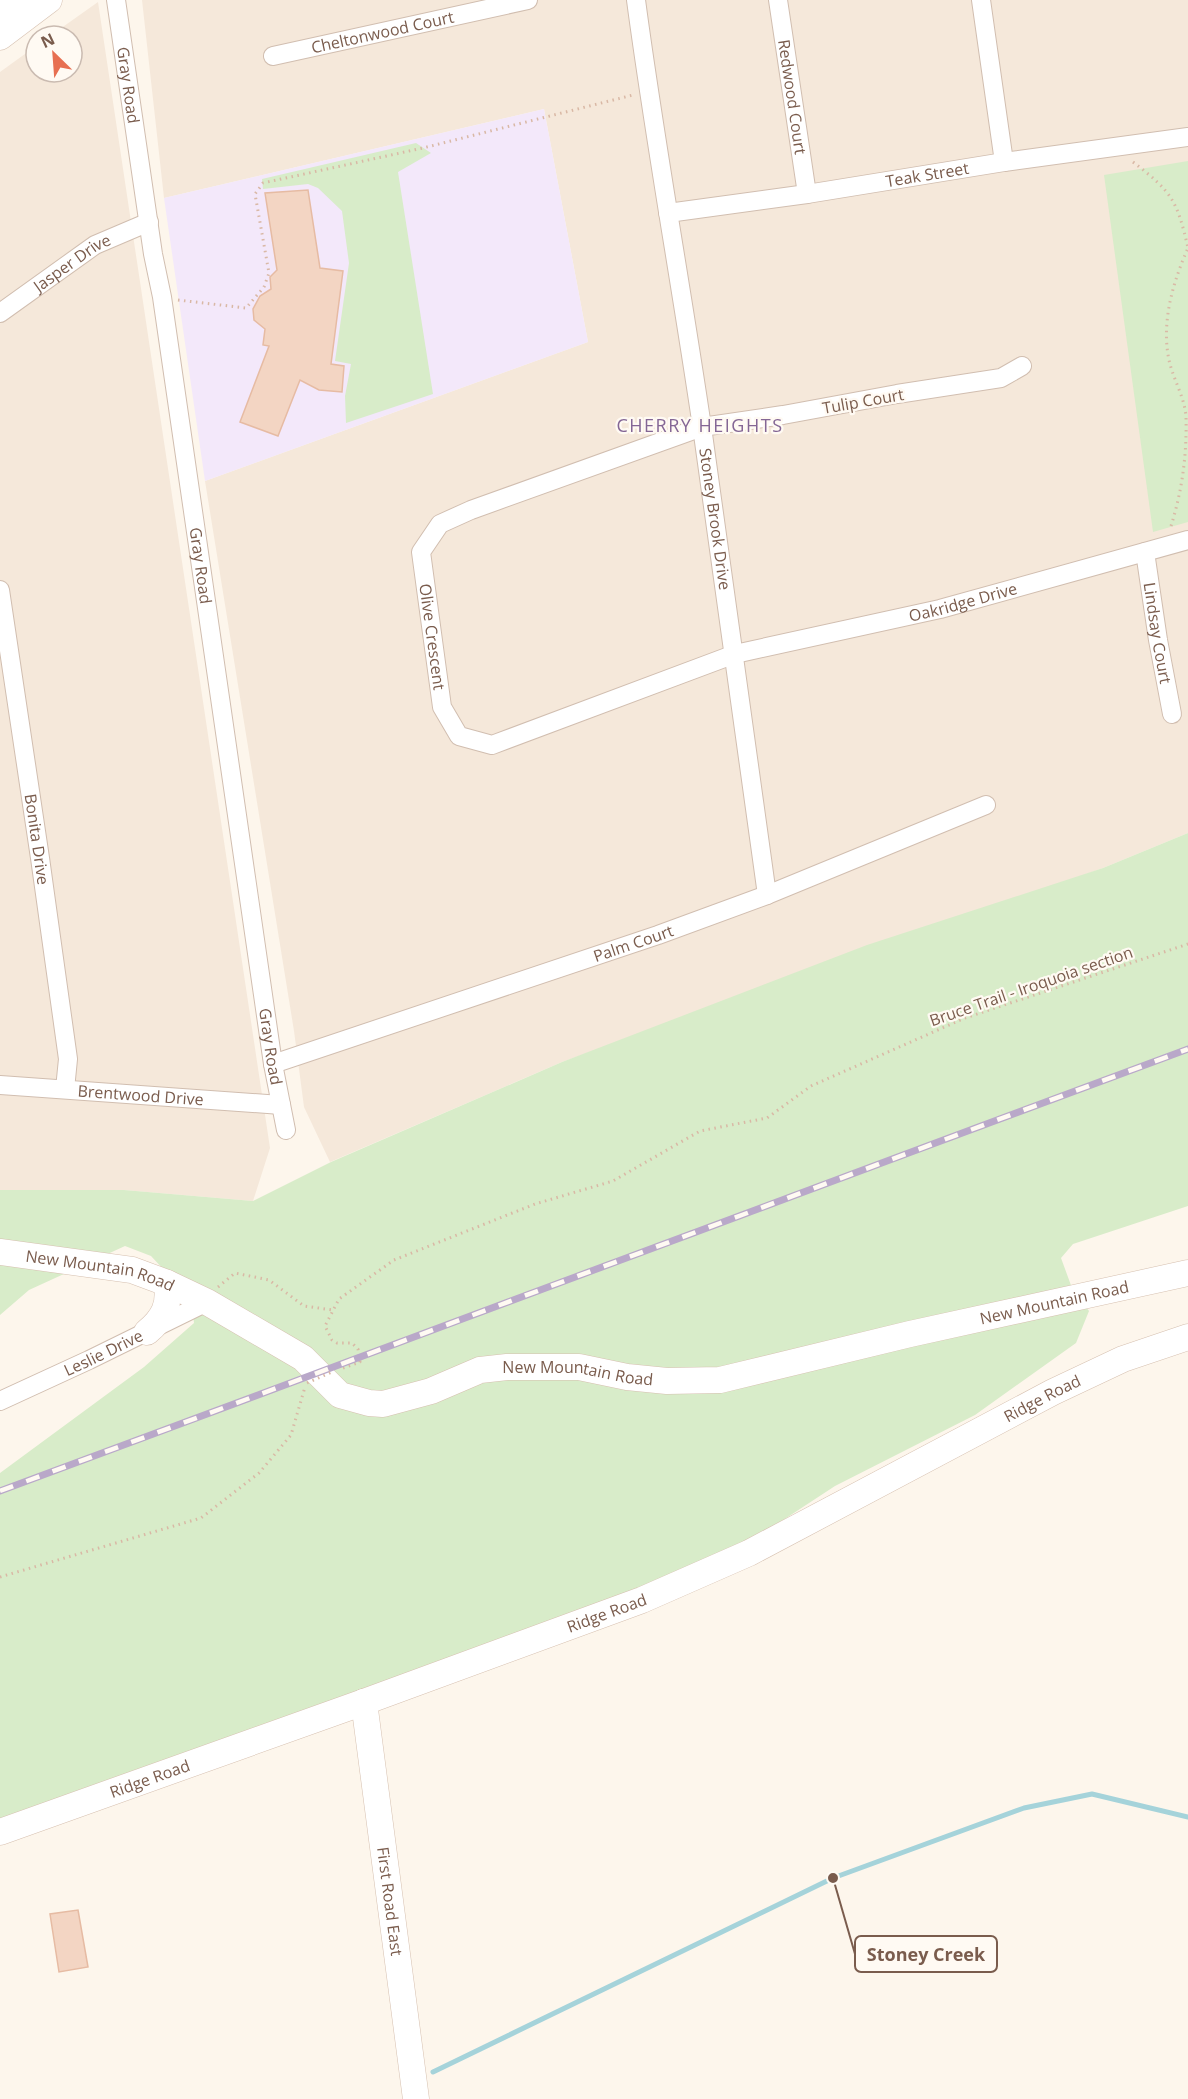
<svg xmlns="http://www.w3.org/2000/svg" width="1188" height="2099" font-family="'Open Sans',sans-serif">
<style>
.residential{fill:#f5e8da}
.education{fill:#f3e8fa}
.green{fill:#d8ecc9}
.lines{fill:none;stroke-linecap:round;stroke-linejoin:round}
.stream{stroke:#a5d3da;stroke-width:5}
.building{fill:#f3d5c3;stroke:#e6bba3;stroke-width:1.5}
.street-casing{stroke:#d1beb0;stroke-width:20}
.secondary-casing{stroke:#d6c0b0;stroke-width:27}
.path{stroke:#d9b8a5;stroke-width:3;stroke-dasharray:1.5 4.5;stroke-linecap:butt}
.street{stroke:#fff;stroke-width:18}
.secondary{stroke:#fff;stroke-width:26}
.rail-casing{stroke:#b9a8c9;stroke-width:7}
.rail{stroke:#fffaf3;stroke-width:4.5;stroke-dasharray:14;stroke-linecap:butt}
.path-bridge{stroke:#d9b8a5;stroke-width:3;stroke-dasharray:1.5 4.5;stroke-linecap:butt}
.labels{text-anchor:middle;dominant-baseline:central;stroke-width:4.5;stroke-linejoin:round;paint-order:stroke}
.street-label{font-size:16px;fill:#7a5c4d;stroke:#fffaf3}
.neighbourhood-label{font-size:18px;letter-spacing:1.5px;fill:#846695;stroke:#fffaf3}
.leader{fill:none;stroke:#7a5c4d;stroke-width:2}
.callout-dot{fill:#7a5c4d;stroke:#fffaf3;stroke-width:2}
.callout{fill:#fffaf3;stroke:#7a5c4d;stroke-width:2}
.callout-label{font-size:18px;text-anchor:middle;font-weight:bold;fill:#7a5c4d}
</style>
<rect width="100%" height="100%" fill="#fdf6ec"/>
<g class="residential">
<path d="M142,0H1188V833L1103,868L562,1062L330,1162L304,1107L294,1031L205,481L588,342L544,109L164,198Z"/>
<path d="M98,2L270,1148L253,1201L124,1190H0V72L36,46V72H72V36H50Z"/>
</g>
<path class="education" d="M544,109L588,342L205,481L164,198Z"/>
<g class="green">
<path d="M416,143L431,153L398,172L433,394L346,423L345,396L351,364L335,361L349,263L342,211L318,188L308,184L263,189L262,179Z"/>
<path d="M1188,161V522L1153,532L1104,175Z"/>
<path d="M1188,833V1206L1073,1244L1061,1258L1072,1288L1089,1311L1076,1343L975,1415L835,1486L690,1581L0,1828V1473L144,1367L194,1323L191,1299L151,1256L125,1246L29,1290L0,1315V1190H124L253,1201L331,1162L562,1062L867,945L1103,868Z"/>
</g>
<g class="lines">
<path class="stream" d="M433,2072L833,1878L1024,1808L1092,1794L1188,1817"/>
</g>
<g class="building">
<path d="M308,190L320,268L343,271L331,364L344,366L342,392L319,390L300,380L278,436L240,422L269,346L263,345L265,329L254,320L253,309L260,296L271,289L270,277L277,270L265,193Z"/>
<path d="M78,1910L88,1967L59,1972L50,1914Z"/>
</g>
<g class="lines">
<defs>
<g id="street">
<path id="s1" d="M116,0L153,254L162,297L273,1064L286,1130"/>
<path id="s2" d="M636,0C655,143 681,284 702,427C725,583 746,739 767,895"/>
<path id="s3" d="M778,0L807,194"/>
<path d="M981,0L1004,162"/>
<path id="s4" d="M273,56L528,0"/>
<path id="s5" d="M668,213L807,194L1004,162L1188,137"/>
<path id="s6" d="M0,313L95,245L149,222"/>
<path id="s7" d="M1022,366L1001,378L897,394L783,415L702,427L471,510L440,524L421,552L442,707L459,736L492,745L735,654L940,609L1188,540"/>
<path id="s8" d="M1145,552L1158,640L1172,714"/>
<path id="s9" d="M0,590L40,858L68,1059L65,1089"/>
<path id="s10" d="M273,1064L658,935L767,895L986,805"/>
<path id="s11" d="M0,1085L281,1105"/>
<path id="s12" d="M0,1401L89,1360L207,1302"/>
</g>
<g id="secondary">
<path d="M0,13L16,0"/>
<path d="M0,37L49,0"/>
<path id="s13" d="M0,1252L132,1270L167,1283L207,1302L303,1358L340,1395L369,1403L383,1404L431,1391L480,1370L507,1367H579L627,1377L667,1381L720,1380L910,1334L1188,1273"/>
<path d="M147,1332C164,1318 170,1305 167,1283"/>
<path id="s14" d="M364,1702L416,2099"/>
<path id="s15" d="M0,1832L364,1702L642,1600L749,1553L1053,1392L1123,1359L1188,1337"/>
</g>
</defs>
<use href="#street" class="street-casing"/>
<use href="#secondary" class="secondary-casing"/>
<g class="path">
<path d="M1133,162C1172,192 1177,200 1188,248"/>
<path d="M178,300L246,308L264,287L269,273L255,194L263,183L423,148L633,95"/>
<path d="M1171,526C1182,491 1187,455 1186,417C1185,398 1173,379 1169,360C1161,322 1173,282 1188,248"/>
<path d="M218,1287L235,1273L269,1280L304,1306L333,1310"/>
<path d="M343,1368L360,1362L358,1349L352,1343H337L332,1340L325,1326L339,1299L394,1260L535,1204L613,1181L700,1131L767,1118L811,1086L965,1018L1188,944"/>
<path d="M0,1577L201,1518L259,1473L291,1435L305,1387"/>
</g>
<use href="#street" class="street"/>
<use href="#secondary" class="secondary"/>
<defs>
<path id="rail" d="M0,1491L1188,1049"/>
</defs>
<use href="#rail" class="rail-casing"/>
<use href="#rail" class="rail"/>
<path class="path-bridge" d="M307,1383L332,1372"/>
</g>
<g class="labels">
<g class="street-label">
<text stroke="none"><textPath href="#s4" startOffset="112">Cheltonwood Court</textPath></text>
<text stroke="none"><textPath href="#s1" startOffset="86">Gray Road</textPath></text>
<text stroke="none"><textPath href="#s3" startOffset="98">Redwood Court</textPath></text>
<text stroke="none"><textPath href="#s5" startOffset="262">Teak Street</textPath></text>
<text stroke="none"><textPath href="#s6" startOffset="88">Jasper Drive</textPath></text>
<text transform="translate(863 401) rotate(-10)">Tulip Court</text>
<text stroke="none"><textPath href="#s2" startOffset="525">Stoney Brook Drive</textPath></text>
<text stroke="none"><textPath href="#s1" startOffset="572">Gray Road</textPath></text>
<text stroke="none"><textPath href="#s7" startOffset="1358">Oakridge Drive</textPath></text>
<text stroke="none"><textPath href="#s8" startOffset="82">Lindsay Court</textPath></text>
<text stroke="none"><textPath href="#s7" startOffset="726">Olive Crescent</textPath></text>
<text stroke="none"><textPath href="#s9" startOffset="252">Bonita Drive</textPath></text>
<text stroke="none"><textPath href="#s10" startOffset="380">Palm Court</textPath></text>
<text transform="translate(1031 986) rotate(-19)">Bruce Trail - Iroquoia section</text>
<text stroke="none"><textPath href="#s1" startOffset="1058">Gray Road</textPath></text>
<text stroke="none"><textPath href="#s11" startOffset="141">Brentwood Drive</textPath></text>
<text stroke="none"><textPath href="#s13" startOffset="102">New Mountain Road</textPath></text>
<text stroke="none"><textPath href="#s13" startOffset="1110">New Mountain Road</textPath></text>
<text stroke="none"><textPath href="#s12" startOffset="114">Leslie Drive</textPath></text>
<text stroke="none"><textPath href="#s13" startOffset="624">New Mountain Road</textPath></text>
<text stroke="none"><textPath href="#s15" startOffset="1131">Ridge Road</textPath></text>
<text stroke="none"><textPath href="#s15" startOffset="645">Ridge Road</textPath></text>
<text stroke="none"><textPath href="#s15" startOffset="159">Ridge Road</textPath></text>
<text stroke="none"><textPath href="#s14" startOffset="201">First Road East</textPath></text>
</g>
<g class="neighbourhood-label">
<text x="700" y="425">CHERRY HEIGHTS</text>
</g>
</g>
<path class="leader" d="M833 1878L855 1954"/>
<circle class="callout-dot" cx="833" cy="1878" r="6"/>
<rect class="callout" x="855" y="1936" width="142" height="36" rx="6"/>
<g class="callout-label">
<text x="926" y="1961">Stoney Creek</text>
</g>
<g transform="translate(54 54) rotate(335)"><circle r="28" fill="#fffaf3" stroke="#cabbb1" stroke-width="1.5"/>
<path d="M0-4.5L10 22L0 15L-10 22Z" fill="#e76f51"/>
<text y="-9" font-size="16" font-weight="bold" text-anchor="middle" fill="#7a5c4d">N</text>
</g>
</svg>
